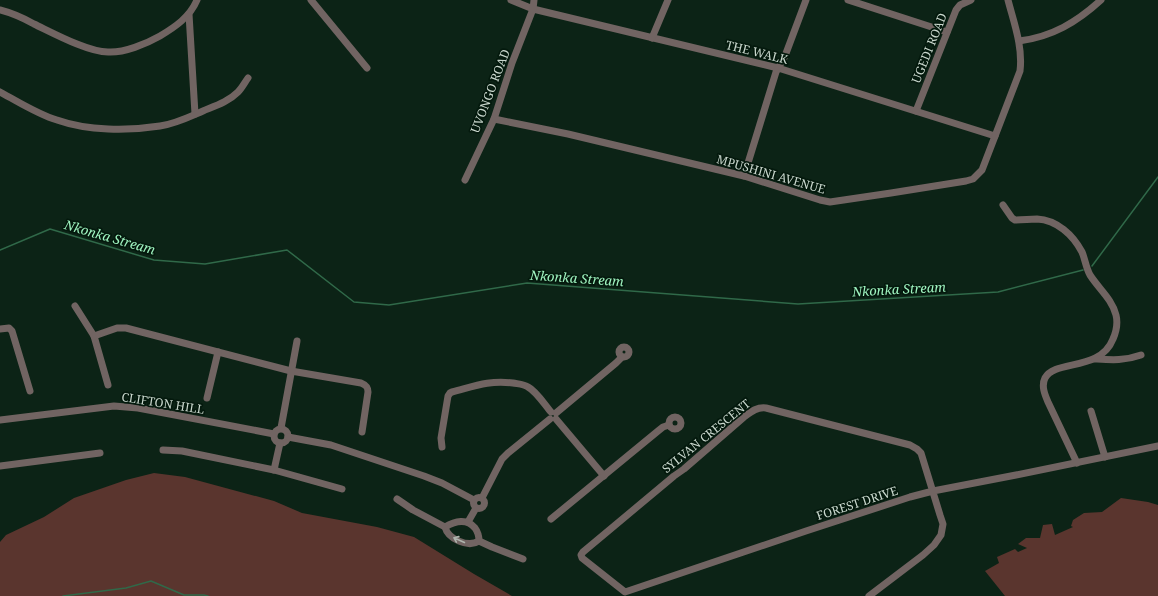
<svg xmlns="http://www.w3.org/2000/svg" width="1158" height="596" font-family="'Noto Serif',serif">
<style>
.green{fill:#5a352e}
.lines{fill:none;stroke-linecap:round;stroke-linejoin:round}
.stream{stroke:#306949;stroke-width:1.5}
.minor{stroke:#716462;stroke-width:7}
.oneway{stroke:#afb5ae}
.labels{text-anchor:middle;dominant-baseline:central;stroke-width:3.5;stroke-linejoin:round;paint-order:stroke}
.street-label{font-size:12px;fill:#cad8ce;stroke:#04190d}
.water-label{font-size:13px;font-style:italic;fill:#a0f5c1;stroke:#04190d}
</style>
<rect width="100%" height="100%" fill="#0c2316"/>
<g class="green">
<path d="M154,473L185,477L274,501L302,513L377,527L414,537L474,574L512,596H0V542L6,535L44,517L74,498L126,480Z"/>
<path d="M1121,498L1148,502L1158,505V596H1005L985,571L999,563L997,557L1015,549L1018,552L1027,548L1018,544L1026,538H1040L1043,525L1052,524L1055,535L1073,527L1071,526L1073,520L1084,513L1102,512Z"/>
</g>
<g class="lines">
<g class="stream">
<path d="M0,250L50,229L154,260L205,264L287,250L354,302L389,305L527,283L798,304L998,292L1083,270"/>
<path d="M1092,266L1158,177"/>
<path d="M63,596L126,588L151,581L184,595H204L208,596"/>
</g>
<g class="minor">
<path d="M311,0L367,68"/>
<path d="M511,0L533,9L778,68L995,136"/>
<path d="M848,0L947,32"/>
<path d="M0,10C12,13 23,18 34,24C53,33 88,52 108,52C124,53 146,44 160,36C175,27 190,17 197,0"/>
<path d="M189,14L195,114"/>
<path d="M652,38L668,0"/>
<path d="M1019,41C1052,37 1077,22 1101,0"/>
<path d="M0,92C19,102 37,114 57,120C88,131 128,131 160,126C175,124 189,117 203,111C215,106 228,102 238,92C242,88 245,82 248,78"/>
<path d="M916,111L956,10L960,5L971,0"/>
<path d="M494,119L568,134L744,176L820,200L830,202L891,193L966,181L973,179L982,170L1020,71C1023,47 1014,23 1008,0"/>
<path d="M744,176L776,72L785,56L806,0"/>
<path d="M465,180L494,119L512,63L533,9L534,0"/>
<path d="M1003,205L1012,218L1015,220C1023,220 1030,219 1037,219C1057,220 1073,235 1082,252C1085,259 1086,268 1090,275C1099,289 1112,299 1116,315C1118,323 1116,332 1113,339C1100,372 1055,359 1045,378C1041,386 1045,395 1048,402L1077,463"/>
<path d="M75,306L94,336L108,385"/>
<path d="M0,329L9,328L12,331L30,391"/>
<path d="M94,336L117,328H126L291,371L361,383C366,385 368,387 368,392L362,432"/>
<circle cx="624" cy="352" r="5"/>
<path d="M1095,359C1112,360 1124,361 1141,355"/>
<path d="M207,398L218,352"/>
<path d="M1091,411L1105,457"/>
<path d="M556,413L616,363L622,357"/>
<circle cx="675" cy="423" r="6"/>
<path d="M556,419L604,476"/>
<path d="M0,420L114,406L138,408L274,434"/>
<path d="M281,428L297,341"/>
<circle cx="281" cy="436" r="7"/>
<path d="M288,437L331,445L424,476L442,483L474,500"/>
<path d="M442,447L441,438L448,396L450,393L452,392C475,386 489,380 513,383C518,384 524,384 528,387C536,391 545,405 551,412"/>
<path d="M163,450L182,451L274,470L342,489"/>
<path d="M0,466L100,453"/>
<path d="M274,470L280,443"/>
<circle cx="479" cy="503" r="5.5"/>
<path d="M482,498L502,459L508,453L550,419"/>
<path d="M397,499L413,510L445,527C448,539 468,548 479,541"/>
<path d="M551,519L658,431L663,427L669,425"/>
<path d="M468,522L476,508"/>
<path d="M445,527C455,521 467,518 475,528C478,532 479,536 479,541"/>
<path d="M479,541L492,547L523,559"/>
<path d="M869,596L923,555L934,545L941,535L943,524L940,515L921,453L917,449L910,445L766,408C757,407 752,411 744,417L684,469L674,476L583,552L581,555L582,558L625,592L806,531L910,497L933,491L1016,475L1158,446"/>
</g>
</g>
<defs><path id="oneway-shaft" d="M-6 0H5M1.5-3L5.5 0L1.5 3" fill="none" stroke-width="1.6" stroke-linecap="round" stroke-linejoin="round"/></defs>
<use class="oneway" href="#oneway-shaft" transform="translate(459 540) rotate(-156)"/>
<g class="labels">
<g class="street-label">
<text transform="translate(929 48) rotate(-68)">UGEDI ROAD</text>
<text transform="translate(757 52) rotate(14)">THE WALK</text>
<text transform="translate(490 91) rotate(-69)">UVONGO ROAD</text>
<text transform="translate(771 174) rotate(16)">MPUSHINI AVENUE</text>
<text transform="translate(163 403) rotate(9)">CLIFTON HILL</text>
<text transform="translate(706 436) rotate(-39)">SYLVAN CRESCENT</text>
<text transform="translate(857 503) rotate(-18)">FOREST DRIVE</text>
</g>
<g class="water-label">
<text transform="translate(110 237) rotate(16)">Nkonka Stream</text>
<text transform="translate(577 278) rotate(4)">Nkonka Stream</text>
<text transform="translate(899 289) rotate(-3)">Nkonka Stream</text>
</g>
</g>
</svg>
